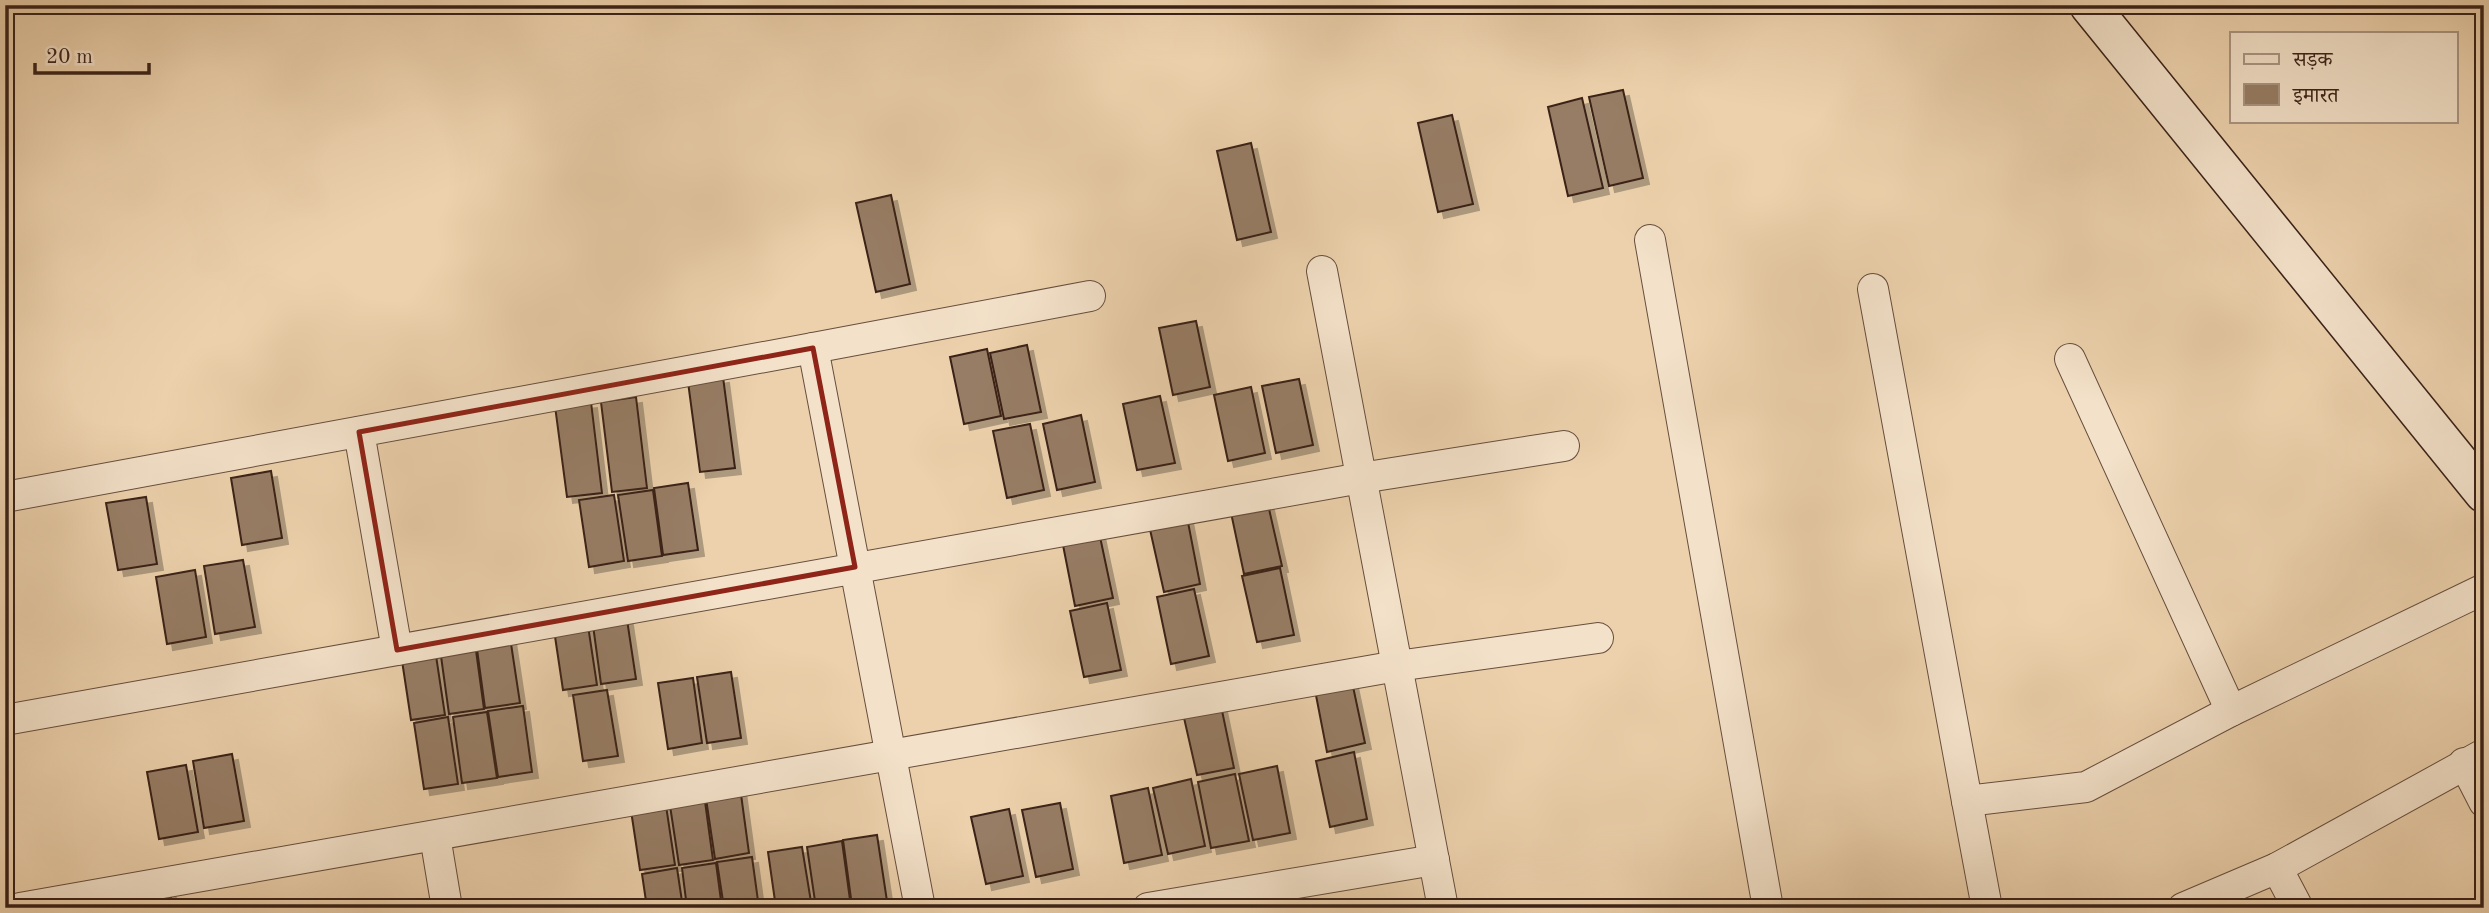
<svg xmlns="http://www.w3.org/2000/svg" width="2489" height="913" font-family="'Old Standard TT','Noto Serif Devanagari',serif">
<style>
.building{fill:#977d65;stroke:#3a2218;stroke-width:2;filter:url(#shadow)}
.lines{fill:none;stroke-linecap:round;stroke-linejoin:round}
.street-casing{stroke:#664e3d;stroke-width:32}
.secondary-casing{stroke:#3a2218;stroke-width:41}
.street{stroke:#f3e1c9;stroke-width:30}
.secondary{stroke:#f3e1c9;stroke-width:38}
.marked{fill:none;stroke:#8f2418;stroke-width:5;stroke-linejoin:round}
</style>
<defs>
<filter id="shadow"><feDropShadow dx="6" dy="6" stdDeviation="0" flood-color="#0004"/></filter>
</defs>
<rect width="100%" height="100%" fill="#ecd1ac"/>
<filter id="stains"><feTurbulence type="fractalNoise" baseFrequency=".00286" numOctaves="4"/><feColorMatrix values="0 0 0 0 .2 0 0 0 0 .09 0 0 0 0 .02 0 0 0 .5 -.17"/></filter>
<radialGradient id="worn" r=".72"><stop offset=".6" stop-color="#630" stop-opacity="0"/><stop offset="1" stop-color="#630" stop-opacity=".3"/></radialGradient>
<g class="building">
<path d="M1623,90L1643,178L1609,186L1589,97Z"/>
<path d="M1582,98L1603,188L1568,196L1548,107Z"/>
<path d="M1452,115L1473,204L1438,212L1418,123Z"/>
<path d="M1251,143L1271,232L1237,240L1217,151Z"/>
<path d="M891,195L910,284L876,292L856,203Z"/>
<path d="M1196,321L1210,387L1173,395L1159,328Z"/>
<path d="M1027,345L1041,412L1004,419L990,353Z"/>
<path d="M987,349L1001,416L964,424L950,357Z"/>
<path d="M723,377L735,468L700,472L688,382Z"/>
<path d="M1299,379L1313,445L1276,453L1262,386Z"/>
<path d="M1251,387L1265,453L1228,461L1214,395Z"/>
<path d="M1160,396L1175,463L1137,470L1123,404Z"/>
<path d="M636,397L647,488L612,492L601,402Z"/>
<path d="M591,402L602,493L567,497L555,406Z"/>
<path d="M1081,415L1095,482L1057,490L1043,424Z"/>
<path d="M1030,424L1044,490L1007,498L993,431Z"/>
<path d="M271,471L282,538L242,545L231,478Z"/>
<path d="M688,483L698,550L663,555L654,488Z"/>
<path d="M653,490L662,556L628,561L618,495Z"/>
<path d="M614,495L624,561L589,567L579,500Z"/>
<path d="M146,497L157,564L118,570L106,503Z"/>
<path d="M1267,500L1282,566L1244,574L1230,508Z"/>
<path d="M1187,517L1200,584L1164,592L1149,525Z"/>
<path d="M1099,532L1113,598L1075,606L1062,540Z"/>
<path d="M243,560L255,627L215,634L204,566Z"/>
<path d="M1280,568L1294,635L1257,642L1242,576Z"/>
<path d="M195,570L206,637L167,644L156,577Z"/>
<path d="M1194,589L1209,656L1171,664L1157,597Z"/>
<path d="M1107,603L1121,670L1084,677L1070,611Z"/>
<path d="M626,613L636,679L601,684L592,618Z"/>
<path d="M587,619L597,685L563,690L553,623Z"/>
<path d="M510,637L520,703L485,708L476,642Z"/>
<path d="M475,643L484,709L449,714L440,649Z"/>
<path d="M435,649L445,715L411,720L401,654Z"/>
<path d="M731,672L741,738L707,743L697,677Z"/>
<path d="M1351,677L1365,743L1327,752L1314,685Z"/>
<path d="M693,678L702,743L668,749L658,683Z"/>
<path d="M607,690L618,756L583,761L573,695Z"/>
<path d="M1220,701L1234,768L1197,775L1182,709Z"/>
<path d="M523,706L532,772L498,777L488,711Z"/>
<path d="M487,712L497,778L462,783L453,717Z"/>
<path d="M448,717L458,784L424,789L414,723Z"/>
<path d="M1354,752L1367,819L1330,827L1316,761Z"/>
<path d="M232,754L244,821L204,828L193,761Z"/>
<path d="M186,765L198,832L159,839L147,772Z"/>
<path d="M1277,766L1290,833L1253,840L1239,774Z"/>
<path d="M1235,774L1249,841L1211,848L1198,782Z"/>
<path d="M1191,779L1205,846L1168,854L1153,788Z"/>
<path d="M740,787L749,853L715,859L705,792Z"/>
<path d="M1148,788L1162,855L1124,863L1111,796Z"/>
<path d="M704,794L713,860L679,865L669,799Z"/>
<path d="M665,799L675,865L640,870L630,804Z"/>
<path d="M1060,803L1073,869L1036,877L1022,810Z"/>
<path d="M1009,809L1023,876L986,884L971,817Z"/>
<path d="M877,835L887,901L852,906L843,840Z"/>
<path d="M842,841L851,907L816,908L807,847Z"/>
<path d="M802,847L812,908H776L768,852Z"/>
<path d="M752,857L759,908H724L717,862Z"/>
<path d="M716,863L722,908H687L682,868Z"/>
<path d="M677,868L683,908H647L642,874Z"/>
<path d="M170,892L173,908H132L131,898Z"/>
</g>
<g class="lines">
<defs>
<g id="street">
<path d="M1650,240L1768,908"/>
<path d="M1322,271L1443,908"/>
<path d="M1873,289L1967,801L2086,787L2231,711L2484,589"/>
<path d="M813,348L1090,296"/>
<path d="M2070,359L2231,711"/>
<path d="M359,432L397,650"/>
<path d="M5,497L813,348L920,908"/>
<path d="M5,720L1361,478L1564,446"/>
<path d="M2464,763L2484,802"/>
<path d="M1967,801L1987,908"/>
<path d="M435,836L447,908"/>
<path d="M2277,868L2298,908"/>
<path d="M20,908L1397,666L1598,638"/>
<path d="M1148,908L1434,860"/>
<path d="M2183,908L2277,868L2484,754"/>
</g>
<path id="secondary" d="M2089,5L2484,493"/>
</defs>
<use href="#street" class="street-casing"/>
<use href="#secondary" class="secondary-casing"/>
<use href="#street" class="street"/>
<use href="#secondary" class="secondary"/>
</g>
<path class="marked" d="M813,348L855,567L397,650L359,432Z"/>
<rect width="2489" height="913" fill="none" stroke="#ecd1ac" stroke-width="28"/>
<rect x="7" y="7" width="2475" height="899" fill="none" stroke="#3a2218" stroke-width="3.5"/>
<rect x="14" y="14" width="2461" height="885" fill="none" stroke="#3a2218" stroke-width="2"/>
<rect x="2230" y="32" width="228" height="91" fill="#f3e1c9" stroke="#a99582" stroke-width="2"/>
<rect x="2244" y="54" width="35" height="10" fill="#f3e1c9" stroke="#a99582" stroke-width="2"/>
<text x="2293" y="66" font-size="21" fill="#3a2218">सड़क</text>
<rect x="2244" y="84" width="35" height="21" fill="#977d65" stroke="#a99582" stroke-width="2"/>
<text x="2293" y="102" font-size="21" fill="#3a2218">इमारत</text>
<path d="M35 63v10h114v-10" fill="none" stroke="#3a2218" stroke-width="3.5"/>
<text x="46" y="63" font-size="21" fill="#3a2218" stroke="#f3e1c9" stroke-width="5" paint-order="stroke">20 m</text>
<rect width="100%" height="100%" filter="url(#stains)"/>
<rect width="100%" height="100%" fill="url(#worn)"/>
</svg>
